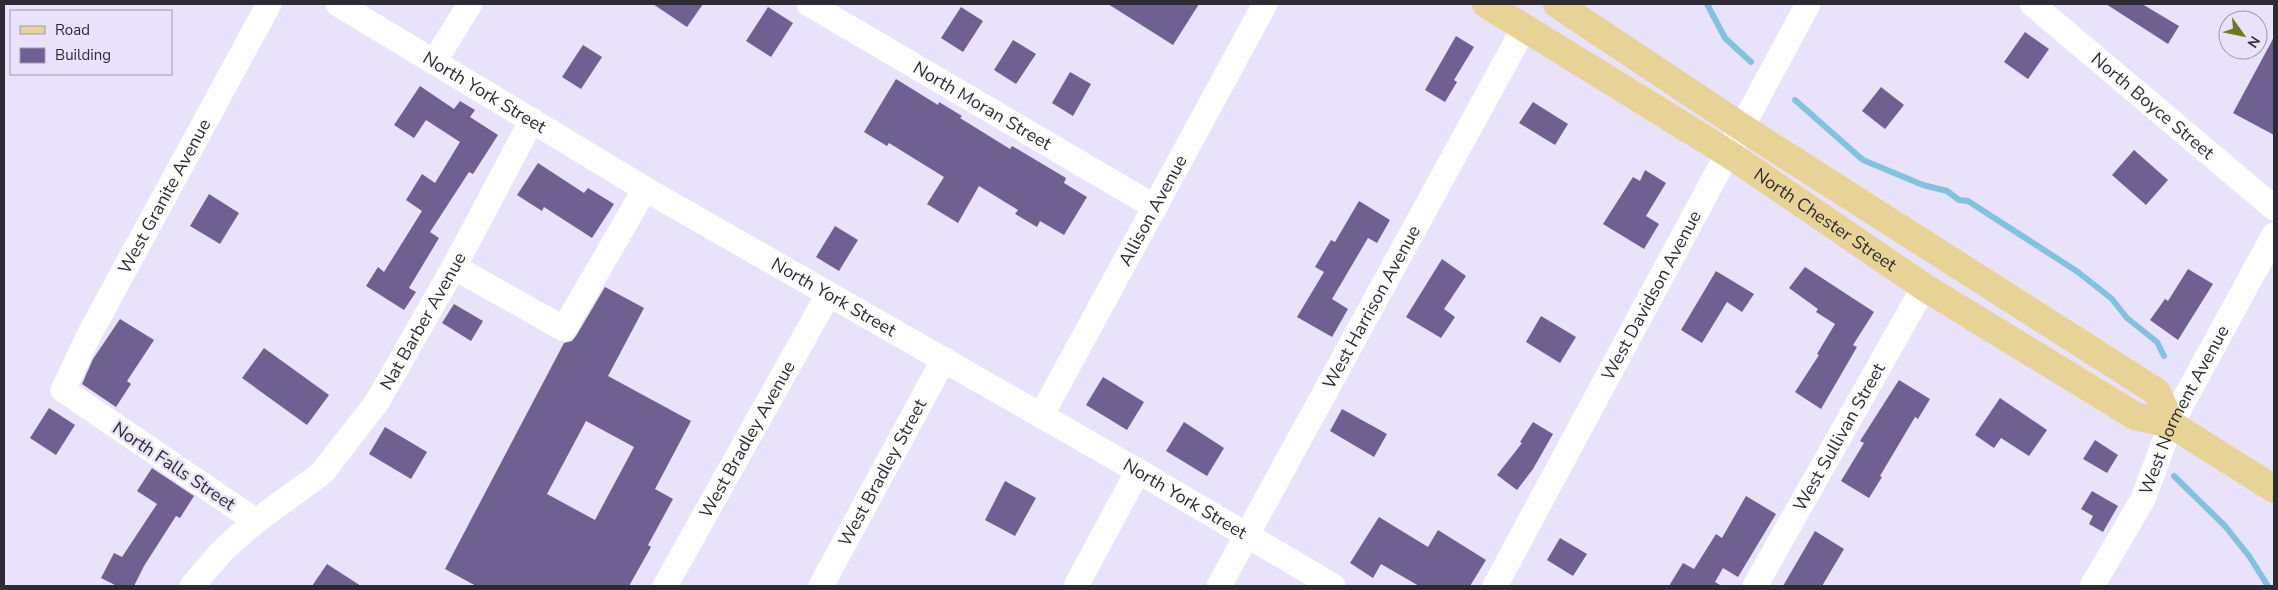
<svg xmlns="http://www.w3.org/2000/svg" width="2278" height="590" font-family="'Nunito Sans',sans-serif">
<style>
.lines{fill:none;stroke-linecap:round;stroke-linejoin:round}
.stream{stroke:#81c3df;stroke-width:6}
.building{fill:#706091;fill-rule:evenodd}
.minor{stroke:#fff;stroke-width:25}
.major{stroke:#e8d397;stroke-width:28}
.labels{text-anchor:middle;dominant-baseline:central;stroke-width:5;stroke-linejoin:round;paint-order:stroke}
.street-label{font-size:18px;fill:#2e2b34;stroke:#e9e2fb}
</style>
<rect width="100%" height="100%" fill="#e9e2fb"/>
<g class="lines">
<g class="stream">
<path d="M1707,4L1725,38L1751,62"/>
<path d="M1795,100L1863,160L1923,185L1947,191L1959,200L1968,201L2078,272L2112,299L2127,318L2157,342L2164,356"/>
<path d="M2174,476L2225,526L2249,556L2268,586"/>
</g>
</g>
<g class="building">
<path d="M653,4H703L687,27Z"/>
<path d="M1108,4H1199L1173,45Z"/>
<path d="M2106,4H2142L2179,26L2168,44Z"/>
<path d="M768,7L793,23L771,57L746,41Z"/>
<path d="M961,7L983,21L963,52L941,38Z"/>
<path d="M2025,32L2049,49L2028,79L2004,62Z"/>
<path d="M1456,36L1474,47L1454,80L1457,82L1445,102L1425,90Z"/>
<path d="M2274,37V135L2233,113Z"/>
<path d="M1013,40L1036,54L1016,84L994,70Z"/>
<path d="M583,45L602,57L581,89L562,77Z"/>
<path d="M1070,72L1091,84L1073,116L1052,103Z"/>
<path d="M896,79L938,105L939,102L962,116L960,118L1010,149L1012,146L1066,178L1064,183L1087,197L1064,235L1040,221L1037,227L1015,214L1018,210L979,186L958,223L927,204L944,177L889,143L887,146L864,132Z"/>
<path d="M420,86L454,109L460,101L475,110L470,117L498,135L473,174L469,172L430,232L439,238L409,288L416,292L404,310L366,286L378,267L384,272L422,211L406,200L422,174L435,183L460,142L426,120L414,138L394,125Z"/>
<path d="M1881,87L1904,105L1885,129L1862,111Z"/>
<path d="M1533,102L1568,124L1555,145L1519,123Z"/>
<path d="M2134,150L2168,180L2146,205L2112,175Z"/>
<path d="M538,163L584,193L588,188L614,204L592,238L544,207L542,211L517,195Z"/>
<path d="M1645,170L1666,183L1646,216L1659,224L1644,249L1603,224L1633,177L1640,181Z"/>
<path d="M209,194L239,213L220,244L190,226Z"/>
<path d="M1359,201L1390,220L1377,243L1368,238L1332,299L1348,309L1332,337L1297,317L1324,272L1315,267L1331,240L1335,242Z"/>
<path d="M835,226L858,240L839,271L816,257Z"/>
<path d="M1442,259L1466,276L1444,309L1455,317L1441,338L1406,317Z"/>
<path d="M1805,267L1874,312L1853,345L1857,347L1821,409L1795,392L1819,355L1817,354L1835,324L1816,312L1818,309L1789,288Z"/>
<path d="M2188,269L2213,284L2178,340L2150,320L2165,299L2168,301Z"/>
<path d="M1716,271L1754,294L1742,312L1727,302L1702,343L1681,330Z"/>
<path d="M605,287L644,308L608,376L691,421L655,489L673,499L648,545L651,547L629,586H476L445,569L564,343L572,341L576,336ZM586,421L634,447L595,520L547,494Z"/>
<path d="M454,304L483,321L471,341L442,323Z"/>
<path d="M1541,316L1576,337L1560,363L1526,342Z"/>
<path d="M120,319L154,340L127,381L131,384L116,407L82,384L93,359Z"/>
<path d="M264,348L329,395L307,425L242,378Z"/>
<path d="M1103,377L1144,402L1127,430L1086,405Z"/>
<path d="M1899,380L1930,399L1918,419L1915,417L1880,476L1882,477L1869,498L1841,481L1864,443L1860,441Z"/>
<path d="M2000,398L2047,430L2029,456L2001,438L1994,448L1975,435Z"/>
<path d="M49,408L75,425L56,455L30,438Z"/>
<path d="M1342,409L1387,434L1374,457L1330,431Z"/>
<path d="M1184,422L1224,448L1207,476L1166,451Z"/>
<path d="M1533,422L1553,434L1533,469L1517,490L1497,475L1522,443L1520,442Z"/>
<path d="M385,427L427,452L411,479L369,454Z"/>
<path d="M2095,440L2118,455L2107,473L2083,459Z"/>
<path d="M152,468L194,496L180,518L176,516L144,566L134,586H117L101,578L114,553L122,557L157,504L137,491Z"/>
<path d="M1005,481L1036,498L1015,536L985,520Z"/>
<path d="M2092,491L2118,506L2103,532L2089,524L2093,516L2081,509Z"/>
<path d="M1746,496L1776,514L1738,577L1723,568L1715,582L1722,586H1669L1683,563L1694,569L1716,534L1722,538Z"/>
<path d="M1379,517L1428,547L1438,530L1486,560L1470,586H1419L1381,564L1373,578L1350,563Z"/>
<path d="M1815,531L1844,549L1822,586H1783Z"/>
<path d="M1560,538L1587,554L1573,576L1547,560Z"/>
<path d="M327,564L361,586H312Z"/>
</g>
<g class="lines">
<g class="minor">
<path id="s1" d="M338,4L645,189L1138,471L1333,586"/>
<path id="s2" d="M809,4L1155,207"/>
<path id="s3" d="M2032,4L2274,208"/>
<path d="M434,62L470,4"/>
<path d="M454,267L564,329L645,189"/>
<path id="s4" d="M1041,416L1265,4"/>
<path id="s5" d="M256,521L63,390L89,335L269,4"/>
<path id="s6" d="M192,586L223,550L256,521L322,473L377,402L454,267L532,120"/>
<path id="s7" d="M665,586L828,295"/>
<path id="s8" d="M821,586L944,359"/>
<path d="M1076,586L1138,471"/>
<path id="s9" d="M1219,586L1524,28"/>
<path id="s10" d="M1495,586L1808,4"/>
<path id="s11" d="M1755,586L1924,287"/>
<path id="s12" d="M2092,586L2143,499L2171,424L2274,235"/>
</g>
<g class="major">
<path id="s13" d="M1486,4L1729,154L1924,287L2135,416L2171,424L2274,489"/>
<path d="M1557,4L1743,128L2157,392L2171,424"/>
</g>
</g>
<g class="labels">
<g class="street-label">
<text stroke="none"><textPath href="#s1" startOffset="171">North York Street</textPath></text>
<text stroke="none"><textPath href="#s2" startOffset="201">North Moran Street</textPath></text>
<text stroke="none"><textPath href="#s3" startOffset="158">North Boyce Street</textPath></text>
<text stroke="none"><textPath href="#s5" startOffset="452">West Granite Avenue</textPath></text>
<text stroke="none"><textPath href="#s4" startOffset="234">Allison Avenue</textPath></text>
<text stroke="none"><textPath href="#s13" startOffset="402">North Chester Street</textPath></text>
<text stroke="none"><textPath href="#s10" startOffset="330">West Davidson Avenue</textPath></text>
<text stroke="none"><textPath href="#s1" startOffset="576">North York Street</textPath></text>
<text stroke="none"><textPath href="#s9" startOffset="318">West Harrison Avenue</textPath></text>
<text stroke="none"><textPath href="#s6" startOffset="356">Nat Barber Avenue</textPath></text>
<text stroke="none"><textPath href="#s12" startOffset="199">West Norment Avenue</textPath></text>
<text stroke="none"><textPath href="#s11" startOffset="171">West Sullivan Street</textPath></text>
<text stroke="none"><textPath href="#s7" startOffset="168">West Bradley Avenue</textPath></text>
<text transform="translate(174 466) rotate(34)">North Falls Street</text>
<text stroke="none"><textPath href="#s8" startOffset="129">West Bradley Street</textPath></text>
<text stroke="none"><textPath href="#s1" startOffset="981">North York Street</textPath></text>
</g>
</g>
<rect width="2278" height="590" fill="none" stroke="#2e2b34" stroke-width="10"/>
<rect x="10" y="10" width="162" height="65" fill="#e9e2fb" stroke="#9e99ab"/>
<rect x="20" y="26" width="25" height="8" fill="#e8d397" stroke="#9e99ab"/>
<text x="55" y="35" font-size="15" fill="#2e2b34">Road</text>
<rect x="20" y="48" width="25" height="15" fill="#706091" stroke="#9e99ab"/>
<text x="55" y="60" font-size="15" fill="#2e2b34">Building</text>
<g transform="translate(2243 35) rotate(123)"><circle r="24" fill="#e9e2fb" stroke="#9e99ab"/>
<path d="M0-4L9 19L0 12L-9 19Z" fill="#72761e"/>
<text y="-8" font-size="14" font-weight="bold" text-anchor="middle" fill="#2e2b34">N</text>
</g>
</svg>
